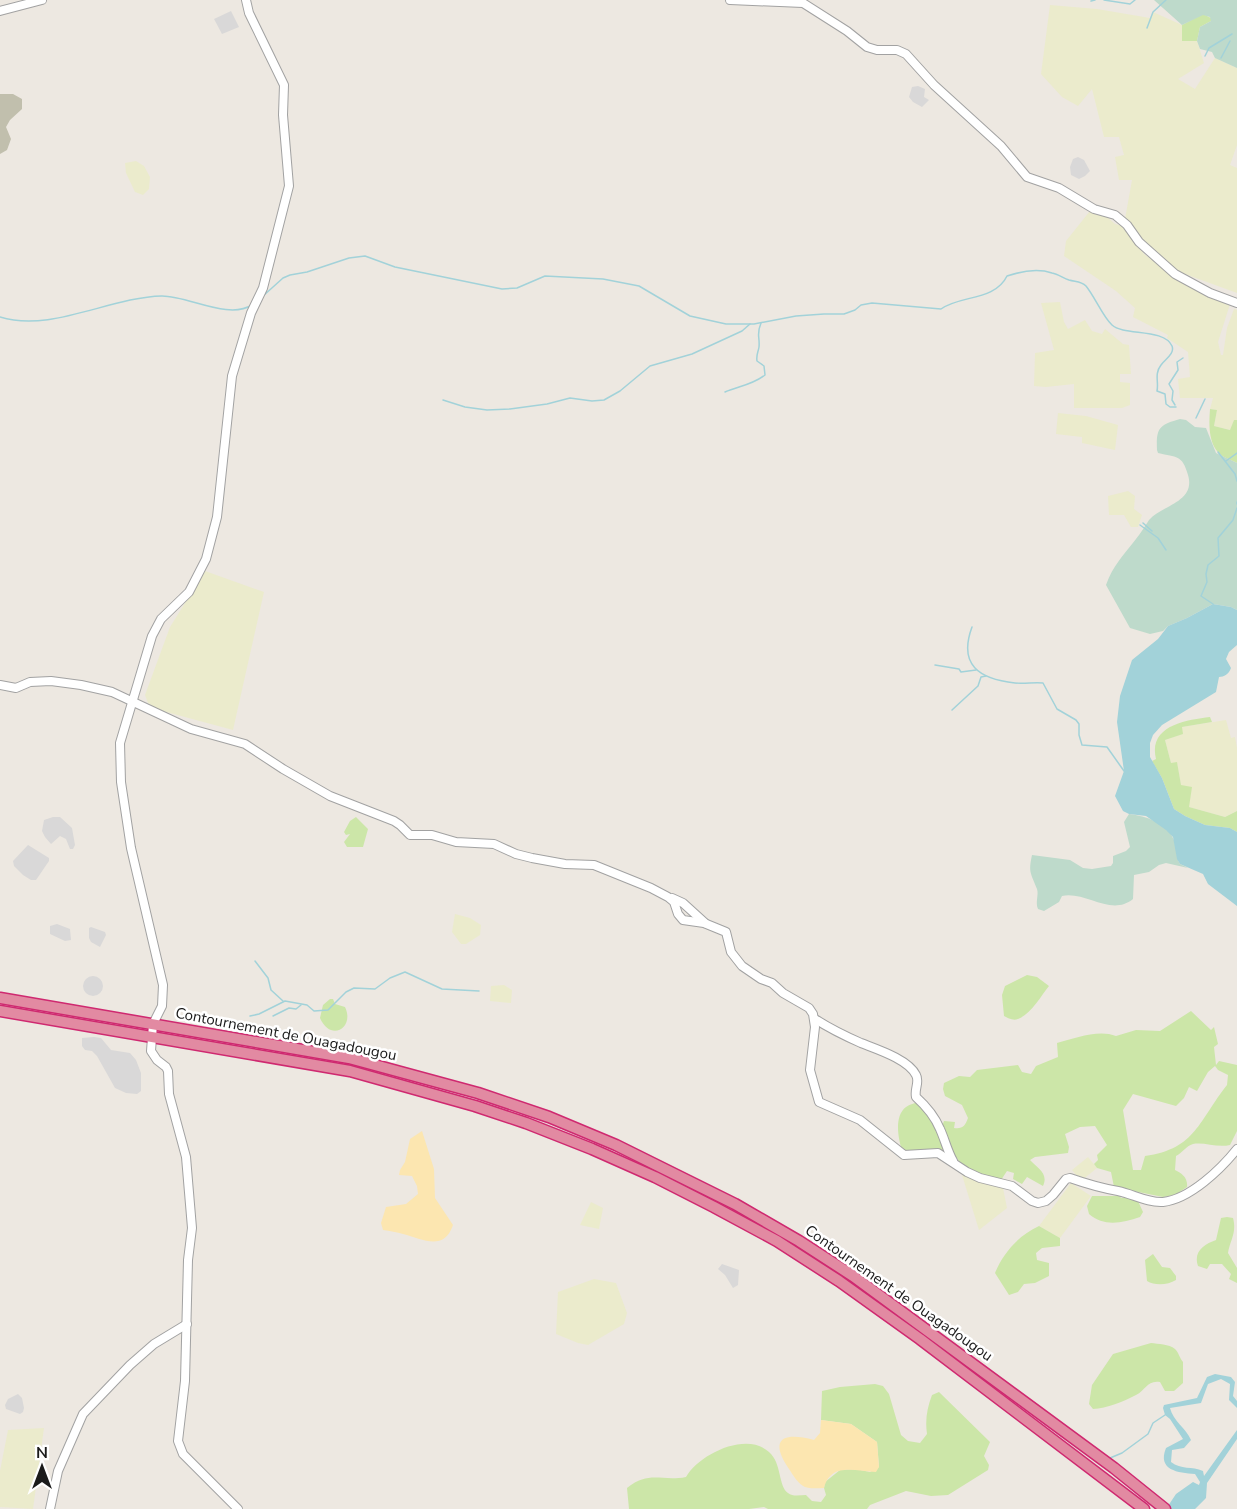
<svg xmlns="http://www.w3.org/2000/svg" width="1237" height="1509" font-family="'Nunito Sans',sans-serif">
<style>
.residential{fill:#d9d8d8}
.construction{fill:#c1bfad}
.farmland{fill:#ebebcc}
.grass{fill:#cce6a8;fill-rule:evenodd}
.wetland{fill:#bedacb}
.sand{fill:#fce6b0}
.water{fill:#a2d2d9}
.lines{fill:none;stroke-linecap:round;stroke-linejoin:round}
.stream{stroke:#a2d2d9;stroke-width:1.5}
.minor-casing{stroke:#a2a2a2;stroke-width:10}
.highway-casing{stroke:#cf2970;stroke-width:13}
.minor{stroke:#fff;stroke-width:8}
.highway{stroke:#e28aa2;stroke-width:10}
.labels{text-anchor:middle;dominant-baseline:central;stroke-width:5;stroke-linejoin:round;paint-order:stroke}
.street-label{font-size:15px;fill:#1b1b1b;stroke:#fff}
</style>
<rect width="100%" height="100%" fill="#ede8e1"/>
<g class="residential">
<path d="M231,11L239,27L222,34L214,19Z"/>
<path d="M918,86L925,89L924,97L929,100L922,107L913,102L909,97L912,87Z"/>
<path d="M1078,157L1084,160L1090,171L1085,176L1079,179L1071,175L1070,167L1073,159Z"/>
<path d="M53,817H60L72,828L75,845L73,849H70L66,839L60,836L51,844L45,837L42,831L44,820Z"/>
<path d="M28,845L49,858V861L36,880H31L23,875L14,866L13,861Z"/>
<path d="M57,924L70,929L71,940L65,941L50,934V926Z"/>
<path d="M91,927L105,932L106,935L100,947L91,942L89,938V928Z"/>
<circle cx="93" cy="986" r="10"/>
<path d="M94,1037L101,1038L111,1050L130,1053L136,1060L141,1073V1091L137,1094L126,1093L115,1088L97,1056L92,1051L85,1050L82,1046V1038Z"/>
<path d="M722,1264L739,1270L738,1285L733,1288L725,1275L718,1269Z"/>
<path d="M18,1394L22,1398L24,1408L23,1412L20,1414L6,1409L5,1405L8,1399Z"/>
</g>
<path class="construction" d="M0,94H13L22,99V109L10,120L6,127L11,139L7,150L0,154Z"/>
<g class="farmland">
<path d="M1050,5L1097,9L1150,18L1153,12L1182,25V40L1197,41L1204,63L1178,79L1195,89L1215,58L1237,68V145L1230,165L1237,168V293L1174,270L1142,241L1125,219L1132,180H1119L1115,157L1124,155L1119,137H1104L1092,89L1078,106L1062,97L1041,74Z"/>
<path d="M136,161L144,166L150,177L149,189L143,195L135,192L126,173L125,163Z"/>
<path d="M1090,211L1105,215L1115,224L1123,226L1144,254L1174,276L1230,304L1218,342L1221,355H1223L1227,328L1234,309L1237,310V420H1234L1231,430L1214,426L1217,410L1210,409L1213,398H1180L1178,379L1190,377L1188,352L1167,338L1168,335L1133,317L1135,308L1116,291L1064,256L1066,241Z"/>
<path d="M1060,302L1064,322L1068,329L1085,320L1092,331L1102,334L1105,329L1123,344L1129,345L1131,374H1120V382L1130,383V405L1122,408H1074V384L1046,387L1034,386L1035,353L1054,350L1041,303Z"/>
<path d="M1058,413L1086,416L1118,425L1115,450L1082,443V437L1056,434Z"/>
<path d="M1128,491L1135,496L1134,509L1142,515L1138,527H1131L1124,515H1109L1108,496Z"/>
<path d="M205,571L264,592L233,730L159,710L148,703L145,695L170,627Z"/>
<path d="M1226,720L1231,738L1235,737L1237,748V811L1225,817L1189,807L1181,786L1177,763H1171L1165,740L1182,734V727Z"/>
<path d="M455,914L470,918L481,925L480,935L466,944H461L452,932Z"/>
<path d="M504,985L512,990L511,1003L490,1001L491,986Z"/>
<path d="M1088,1157L1097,1168L1081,1181L1072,1170Z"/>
<path d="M962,1175L1003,1188L1007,1208L979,1230Z"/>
<path d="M1071,1183L1091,1196L1060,1238L1039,1226Z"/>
<path d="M591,1202L603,1208L599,1229L580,1225Z"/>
<path d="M594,1279L616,1283L627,1313L624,1324L588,1345L578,1343L556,1334L558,1292Z"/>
<path d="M44,1428L33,1509L0,1507V1471L8,1430Z"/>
</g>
<g class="grass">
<path d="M1203,14L1211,18V21L1200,27L1197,41H1182V25Z"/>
<path d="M1210,409L1217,410L1214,426L1230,430L1234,420H1237V463C1232,460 1224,458 1220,454C1208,444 1209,423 1210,409Z"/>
<path d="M1210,717L1212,722L1182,727L1183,734L1165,740L1171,763L1177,762L1181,785L1192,787L1189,807L1225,817L1237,811V832L1230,828L1205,825L1185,816L1174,809L1162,778L1152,761L1156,759C1148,726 1185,720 1210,717Z"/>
<path d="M356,817L368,829L363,847H347L344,842L350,834L346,835L344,832L350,821Z"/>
<path d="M1027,975L1037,977L1049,986C1041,996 1031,1014 1018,1019C1013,1021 1008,1018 1004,1016L1002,995L1005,986Z"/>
<path d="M330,999H333L335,1004L345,1007C355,1027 331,1043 320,1018L323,1005Z"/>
<path d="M1191,1011L1211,1030L1214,1027L1218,1044L1214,1047L1216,1065L1219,1061L1237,1065V1131L1230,1145C1217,1148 1205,1142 1193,1144C1186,1146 1182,1153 1176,1156L1175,1170C1182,1173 1188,1178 1187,1187L1175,1195L1163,1197L1114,1187L1111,1172L1097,1168L1094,1164L1098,1160L1097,1155L1107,1145L1095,1126L1080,1127L1065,1134L1069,1147L1068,1153L1035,1157L1030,1160C1037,1168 1049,1173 1043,1186L1027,1177L1022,1184L1013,1179L1014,1173L1007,1171L999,1183L965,1170L952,1151L907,1153L902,1150C898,1138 894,1116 906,1107C910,1104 916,1103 920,1101L941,1129L944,1121L955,1122L954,1128C963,1129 965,1126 968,1118L962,1105L945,1096L943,1089L944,1083L959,1076L970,1077L977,1070L1018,1065L1022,1072L1031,1074L1036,1066L1058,1057L1057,1043C1075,1038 1099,1029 1116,1036L1136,1030L1160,1031ZM1215,1066L1218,1070L1228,1075L1227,1085C1199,1120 1196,1149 1145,1156L1141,1170H1133L1123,1110L1133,1094L1176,1106L1184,1098L1189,1087L1197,1091L1208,1072Z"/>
<path d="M1092,1196H1120L1121,1198L1129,1197L1138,1201L1143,1212L1140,1217C1122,1223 1104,1227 1089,1214L1087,1206Z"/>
<path d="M1227,1217L1233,1218C1237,1233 1230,1240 1228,1253L1237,1268V1283L1229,1279L1231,1274L1222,1264H1210L1207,1269L1198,1266C1193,1252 1204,1244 1216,1240L1221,1218Z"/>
<path d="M1039,1226L1060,1238V1246L1042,1248L1036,1253L1037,1260L1049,1263V1276L1035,1283L1024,1284L1018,1292L1009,1295L995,1273C1003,1253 1019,1235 1039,1226Z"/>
<path d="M1153,1254L1162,1267L1170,1268L1176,1276V1280C1168,1285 1155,1286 1147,1281L1145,1260Z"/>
<path d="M1151,1343C1158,1344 1169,1344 1175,1349C1179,1353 1179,1357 1183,1362V1383L1174,1391H1165L1160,1382C1147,1380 1146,1390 1136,1395C1123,1402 1107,1408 1093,1409L1089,1404L1092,1385L1113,1354Z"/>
<path d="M875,1384L883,1386L889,1394L901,1435L908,1441L920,1443L927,1434C925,1420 927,1408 932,1395L939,1392L990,1442L984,1456L989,1465L988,1470L948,1495L931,1496L906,1491L870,1505L867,1509H768L764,1507L749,1509H629L627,1488C650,1470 661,1482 686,1477C699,1454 747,1431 769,1452C782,1463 778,1486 788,1493C793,1497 800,1495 806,1495L812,1501L821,1502L826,1495L824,1488L825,1482L840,1470L856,1469L870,1472L879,1467L877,1442L851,1424L821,1420L822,1391L840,1387Z"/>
</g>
<g class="wetland">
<path d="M1154,0H1237V68L1215,58L1212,52L1200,49L1197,41L1200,27L1211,21L1210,17L1203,15L1182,25Z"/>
<path d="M1180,419L1186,420L1195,427L1206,428L1216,453L1237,463V610L1231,607L1213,604L1187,618L1168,626L1163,631L1150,634L1130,628L1106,585C1113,565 1123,556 1136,539C1141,533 1145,526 1149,520C1162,505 1196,502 1188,475C1182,454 1177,458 1158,453L1157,450C1156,428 1159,425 1180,419Z"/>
<path d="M1129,814C1146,816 1167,823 1174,840C1178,848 1175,856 1180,864L1188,868L1166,863L1159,865L1149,872L1134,875L1133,899C1111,917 1086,891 1062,896L1059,902L1044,911L1038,909C1035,902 1039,895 1037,889C1031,873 1028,873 1032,855L1070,860L1083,868L1092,869L1111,866L1113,863V856L1126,851L1130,847L1124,822Z"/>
</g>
<g class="sand">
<path d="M422,1131L434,1169L435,1198L453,1225C444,1252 422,1239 403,1234C397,1232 390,1231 383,1230L381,1223L386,1207L406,1204L418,1194L417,1186L412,1176L399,1175L400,1170L405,1162L410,1139Z"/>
<path d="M821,1420L851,1424L877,1442L879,1467L876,1472C857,1472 831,1461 824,1488C818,1488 810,1489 805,1487C798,1484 793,1475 789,1469C768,1438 784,1432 814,1440L820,1433Z"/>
</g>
<g class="water">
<path d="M1213,604L1231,607L1237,610V645L1229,652L1226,659L1231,668C1229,674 1224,677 1219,677L1216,692L1162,725L1153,735L1150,743V757L1162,778L1174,809L1185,816L1205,825L1230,828L1237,832V906L1208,884L1203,874L1180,864L1177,859L1173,837L1166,830L1146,816L1129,814L1123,811L1115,796L1124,771L1117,722L1120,696L1132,660L1158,639L1168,626L1187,618Z"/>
<path d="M1215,1374L1231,1377L1235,1382L1233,1396L1237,1401V1408L1229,1400L1230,1384L1221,1379L1208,1384L1201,1403L1170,1408C1173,1421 1186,1428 1191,1440L1184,1448L1172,1450L1171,1462C1181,1470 1192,1466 1203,1471L1204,1476L1237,1430V1439L1207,1483L1206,1498L1195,1509H1166L1176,1494L1193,1482L1199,1485L1200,1482L1195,1474C1178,1473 1157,1470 1166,1448L1183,1439L1170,1419L1165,1415L1163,1408L1164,1405L1197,1398L1207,1377Z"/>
</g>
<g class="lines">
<g class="stream">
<path d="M1104,0L1130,4L1135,0"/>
<path d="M1091,1L1095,0"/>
<path d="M1147,28L1153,12L1166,0"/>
<path d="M1205,56L1209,48L1232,34"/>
<path d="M1221,58L1230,41"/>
<path d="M263,296L283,278L290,275L307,272L349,258L365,256L395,267L502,289L517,288L545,276L603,279L639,286L690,316L726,324H754L796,316L824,314H844L855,310L861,305L872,303L941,309C960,295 995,301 1007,276C1022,271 1037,268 1052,273C1058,274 1063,278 1069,280C1076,282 1081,281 1086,286C1095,297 1103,317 1112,325C1124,336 1164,328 1172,346C1175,354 1165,359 1161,365C1154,374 1159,382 1157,391L1165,394L1166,404L1170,407H1176"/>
<path d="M0,317C51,333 110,297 162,296C189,296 228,320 252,305"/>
<path d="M725,392C739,386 752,385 765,375L764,366L757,361C756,355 758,353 759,347C760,336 756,335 761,323"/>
<path d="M443,400L465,407L487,410L510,409L547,404L570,398L592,401L604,400L620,391L650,366L692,354L742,331L750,324"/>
<path d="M1175,405L1172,400L1173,391L1169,384L1178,370L1177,362L1183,358"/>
<path d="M1196,418L1205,399"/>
<path d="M1218,452L1235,474L1237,481"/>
<path d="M1226,461L1237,453"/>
<path d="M1237,502V504"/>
<path d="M1143,523L1152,531"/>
<path d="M1140,525L1158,538L1166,550"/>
<path d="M1213,604L1201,596L1207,582L1206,574L1208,565L1219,556L1218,538L1233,520L1237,508"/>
<path d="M972,627C958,665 979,679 1015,683C1025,684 1034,682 1043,683L1057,709L1076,720L1079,724V735L1082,745L1107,747L1124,771"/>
<path d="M935,665L959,669L961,672L976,670"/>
<path d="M952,710L978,686L981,677L986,676"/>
<path d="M255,961L268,978L271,990L283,1001"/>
<path d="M250,1016L259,1014L285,1001L307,1005L314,1011L328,1010L346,992L354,988L375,989L390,978L405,972L442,989L479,991"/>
<path d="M273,1016L289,1008L296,1009L301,1005"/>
<path d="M1110,1458L1122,1453L1148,1434L1153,1423L1165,1415"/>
</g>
<defs>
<g id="minor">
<path d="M730,0L803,3L847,31L867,47L877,50H897L906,54L934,85L1001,146L1027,177L1059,188L1094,209L1115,215L1127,225L1139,242L1175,274L1210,293L1237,303"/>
<path d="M0,11L42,0"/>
<path d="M0,685L16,688L30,682L51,681L81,685L112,692L191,729L245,744L283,769L330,796L394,821L400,825L410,835H432L456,842L494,844L516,854L532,858L565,864L594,865L651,888L668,897L674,902L678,914L683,920L704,923L726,932L731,952L742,966L761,979L772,983L783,993L809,1008L813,1014L815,1027L810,1070L819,1102L860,1120L904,1155L938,1153L967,1172L980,1178L1012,1186L1032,1201L1038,1203L1046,1201L1053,1195L1066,1179L1070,1178C1087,1184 1101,1188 1118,1191C1133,1194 1147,1203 1163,1202C1190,1199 1221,1169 1237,1149"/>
<path d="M672,898L683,903L705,923"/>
<path d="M815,1019C829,1028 845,1036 861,1043C876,1049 908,1059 916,1075C920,1082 914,1089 916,1097C926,1106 935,1117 940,1129C945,1140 947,1150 953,1161"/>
<path d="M50,1509L58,1471L83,1414L130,1365L154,1344L187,1324"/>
<path d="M238,1509L183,1454L178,1441L185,1381L188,1260L192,1228L186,1157L169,1094L168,1071L166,1067L157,1060L151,1051L153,1024L162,1006L163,985L131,848L121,782L120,743L152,636L161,619L189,592L206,559L217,517L232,376L251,313L263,288L289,186L283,115L284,85L249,13L246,0"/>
</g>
<g id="highway">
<path d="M0,998L349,1058L478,1093L549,1117L616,1145L735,1204L799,1241L853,1276L1114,1468L1165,1509"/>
<path d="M0,1011L350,1071L475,1106L526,1123L592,1149L655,1177L714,1207L777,1241L839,1281L920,1339L1144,1509"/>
</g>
</defs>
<use href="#minor" class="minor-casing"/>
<use href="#highway" class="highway-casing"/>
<use href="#minor" class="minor"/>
<use href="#highway" class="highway"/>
</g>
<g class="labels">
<g class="street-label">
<text transform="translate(286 1034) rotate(11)">Contournement de Ouagadougou</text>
<text transform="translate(899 1293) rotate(35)">Contournement de Ouagadougou</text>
</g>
</g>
<g transform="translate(42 1467)" stroke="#ffffff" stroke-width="4.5" paint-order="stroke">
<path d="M0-4.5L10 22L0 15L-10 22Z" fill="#1b1b1b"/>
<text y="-9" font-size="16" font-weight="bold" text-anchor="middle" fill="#1b1b1b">N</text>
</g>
</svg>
